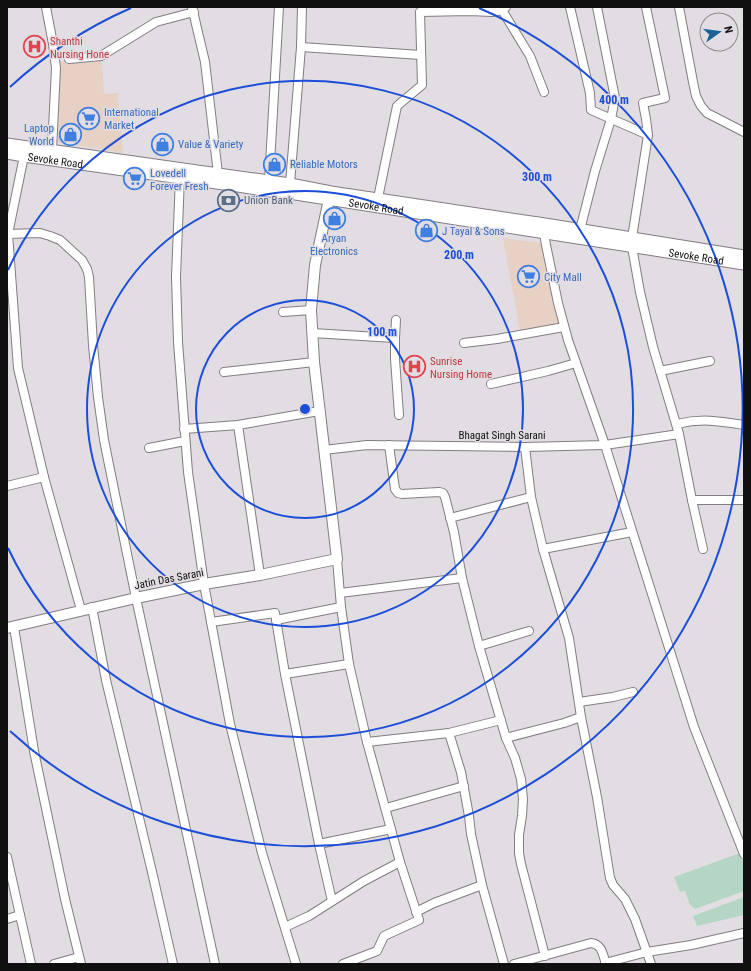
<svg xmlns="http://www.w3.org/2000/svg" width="751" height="971" font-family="'Roboto Condensed',sans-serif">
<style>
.commercial{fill:#e7d0c4}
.green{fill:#b5d6c4}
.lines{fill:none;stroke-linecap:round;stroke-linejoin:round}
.minor-casing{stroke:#827d82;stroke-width:10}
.tertiary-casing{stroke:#827d82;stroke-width:12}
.secondary-casing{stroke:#827d82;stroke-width:13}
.minor{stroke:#fff;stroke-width:8}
.tertiary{stroke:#fff;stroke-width:10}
.secondary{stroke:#fff;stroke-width:11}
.ring{fill:none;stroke:#1d4ed8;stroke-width:2}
.labels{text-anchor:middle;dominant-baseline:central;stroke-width:3;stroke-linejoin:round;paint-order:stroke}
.health-label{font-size:11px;fill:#be3a42;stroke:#e2dde2;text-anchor:start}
.shop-label{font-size:11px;fill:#366cbe;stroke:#e2dde2;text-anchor:start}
.street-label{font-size:11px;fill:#111011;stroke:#e2dde2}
.service-label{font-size:11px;fill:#4e5e75;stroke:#e2dde2;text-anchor:start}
.centre{fill:#1d4ed8;stroke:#e2dde2;stroke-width:2}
.ring-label{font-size:12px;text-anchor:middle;font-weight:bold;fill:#1d4ed8;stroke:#e2dde2;stroke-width:3;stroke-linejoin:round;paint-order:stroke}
</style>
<rect width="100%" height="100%" fill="#e2dde2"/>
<g class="commercial">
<path d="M102,58L104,94L118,93L123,153L58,142L60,72L58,62Z"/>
<path d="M503,238L542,243L559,325L520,331Z"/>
</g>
<g class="green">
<path d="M740,853L744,864V891L695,909L690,905L685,891L680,892L674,877Z"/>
<path d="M744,897V915L697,926L693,916Z"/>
</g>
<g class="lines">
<defs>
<g id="minor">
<path d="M46,7L53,44L56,68L52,150"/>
<path d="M192,7L205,62L218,174"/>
<path d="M570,7L590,93L591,110L648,135"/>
<path d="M679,7L693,82L696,96L701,106L707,113L744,132"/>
<path d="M502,10L530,56L544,92"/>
<path d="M301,47L421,55"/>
<path d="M69,59L101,56L156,22L194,12"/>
<path d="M24,156L8,234L18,368L44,477L81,610"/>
<path d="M180,177L176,277L178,342L188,472L204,584L230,724L262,853L296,964"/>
<path d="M269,181L279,7"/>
<path d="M290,184L301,47L302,7"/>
<path d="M378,198L397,106L422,85L420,12L469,11L492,12L502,10L506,7"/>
<path d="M580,230L595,171L611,119L615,98L597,7"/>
<path d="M544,233L546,245L558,303L568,340L605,445L694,727L744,854"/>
<path d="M7,234L40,233L50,236L60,240L82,260L87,269L89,277L93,345L98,397L104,440L136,598L215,964"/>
<path d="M632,238L648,135L646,119L643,103L665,98L646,7"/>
<path d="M632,247L640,292L653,347L679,434L692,500L703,549"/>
<path d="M283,312L311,310"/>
<path d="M312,333L395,338V359L399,415"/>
<path d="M395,338L396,320"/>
<path d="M464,343L497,339L564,327"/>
<path d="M660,371L710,361"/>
<path d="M224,372L314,362"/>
<path d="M491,384L548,371L576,363"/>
<path d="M677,424C702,418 719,421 744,425"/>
<path d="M238,425L260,575"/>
<path d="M184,429L238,425L319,411"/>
<path d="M389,445L395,489L398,493L402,494L439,492L443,493L445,497L454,532L462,578L479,646L506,738L515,758L521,779L523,799L522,816L519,835V853L521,864L545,956"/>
<path d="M525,447L531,497L543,549L564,621L569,638L581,717L597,797L610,878L613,885L625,899L635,919L651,964"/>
<path d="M149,448L185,441"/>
<path d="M324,450L367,445L525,447L605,445L679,434"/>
<path d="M7,486L44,477"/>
<path d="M692,500H744"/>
<path d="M450,518L531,497"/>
<path d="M543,549L632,532"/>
<path d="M337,559L341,607L349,664L367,742L400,862L419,920L384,936L377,951L343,964"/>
<path d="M340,593L462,578"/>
<path d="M92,607L106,680L153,876L173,964"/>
<path d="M276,620L341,607"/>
<path d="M211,622L275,613L285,674L319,844L391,829"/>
<path d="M14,627L34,751L65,899L81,964"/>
<path d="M479,646L529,631"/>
<path d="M285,674L349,664"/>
<path d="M579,702L613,697L633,692"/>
<path d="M449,733L461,772L469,816L471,834L482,885L504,964"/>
<path d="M506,738L564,723L581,717"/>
<path d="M367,742L449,733L501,720"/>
<path d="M386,808L464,786"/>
<path d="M319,844L332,901"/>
<path d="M7,857L31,964"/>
<path d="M416,912L434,903L482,885"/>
<path d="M7,919L20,915"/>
<path d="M285,927L309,916L364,881L400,862"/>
<path d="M605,963L647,952L691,945L744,933"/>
<path d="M54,964L79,957"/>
<path d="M514,964L591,943C602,944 603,955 606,964"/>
</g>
<path id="tertiary" d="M7,628L136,598L204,584L260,575L337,559L314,362L311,310L315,265L329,199"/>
<g id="secondary">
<path d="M7,144L290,184L331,192L545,224L744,256"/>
<path id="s1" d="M7,153L24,156L238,186L269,191L289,193L744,264"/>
</g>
</defs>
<use href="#minor" class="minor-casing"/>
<use href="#tertiary" class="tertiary-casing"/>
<use href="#secondary" class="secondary-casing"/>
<use href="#minor" class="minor"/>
<use href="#tertiary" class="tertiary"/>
<use href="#secondary" class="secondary"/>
</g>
<g class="ring">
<circle cx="305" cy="409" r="109"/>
<circle cx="305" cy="409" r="218"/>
<path d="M8 270A328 328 0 1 1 8 548"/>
<path d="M10 87A437 437 0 0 1 131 8M479 8A437 437 0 1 1 10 731"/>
</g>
<defs>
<symbol id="hospital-ring" viewBox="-11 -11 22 22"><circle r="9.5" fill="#e2dde2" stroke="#e0444e" stroke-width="1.5"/><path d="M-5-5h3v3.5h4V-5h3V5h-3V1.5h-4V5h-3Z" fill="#e0444e"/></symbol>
<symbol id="supermarket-ring" viewBox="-11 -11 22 22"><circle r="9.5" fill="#e2dde2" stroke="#3f7fe0" stroke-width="1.5"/><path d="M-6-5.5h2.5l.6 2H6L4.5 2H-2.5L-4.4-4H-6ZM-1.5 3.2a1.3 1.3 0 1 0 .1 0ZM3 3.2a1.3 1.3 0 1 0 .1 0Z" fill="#3f7fe0"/></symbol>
<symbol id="shop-ring" viewBox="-11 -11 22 22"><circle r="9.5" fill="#e2dde2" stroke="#3f7fe0" stroke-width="1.5"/><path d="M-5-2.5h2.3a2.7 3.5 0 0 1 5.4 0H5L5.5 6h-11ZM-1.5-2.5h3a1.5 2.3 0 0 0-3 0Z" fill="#3f7fe0"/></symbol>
<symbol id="bank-ring" viewBox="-11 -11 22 22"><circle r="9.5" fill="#e2dde2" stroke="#5c6f8a" stroke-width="1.5"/><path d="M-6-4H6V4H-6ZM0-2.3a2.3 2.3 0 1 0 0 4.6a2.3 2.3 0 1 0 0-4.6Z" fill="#5c6f8a"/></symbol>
</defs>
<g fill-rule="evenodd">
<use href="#hospital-ring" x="22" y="34" width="25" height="25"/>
<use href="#supermarket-ring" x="76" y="106" width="25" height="25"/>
<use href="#shop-ring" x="58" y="122" width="25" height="25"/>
<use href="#shop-ring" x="150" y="132" width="25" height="25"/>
<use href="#shop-ring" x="262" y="152" width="25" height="25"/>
<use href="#supermarket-ring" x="122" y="166" width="25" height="25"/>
<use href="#bank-ring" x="216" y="188" width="25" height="25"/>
<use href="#shop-ring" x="322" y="206" width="25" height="25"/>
<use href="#shop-ring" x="414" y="218" width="25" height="25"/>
<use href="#supermarket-ring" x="516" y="264" width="25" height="25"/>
<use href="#hospital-ring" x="402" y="354" width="25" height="25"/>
</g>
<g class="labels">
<g class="health-label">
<text x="50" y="41">Shanthi<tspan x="50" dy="13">Nursing Hone</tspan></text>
<text x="430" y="361">Sunrise<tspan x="430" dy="13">Nursing Home</tspan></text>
</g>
<g class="shop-label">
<text x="104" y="112">International<tspan x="104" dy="13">Market</tspan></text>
<text x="54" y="128" text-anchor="end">Laptop<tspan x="54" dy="13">World</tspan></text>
<text x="178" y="144">Value &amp; Variety</text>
<text x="290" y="164">Reliable Motors</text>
<text x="150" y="173">Lovedell<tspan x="150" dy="13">Forever Fresh</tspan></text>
<text x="442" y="231">J Tayal &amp; Sons</text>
<text x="334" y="238" text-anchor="middle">Aryan<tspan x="334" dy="13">Electronics</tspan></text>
<text x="544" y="277">City Mall</text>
</g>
<g class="street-label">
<text stroke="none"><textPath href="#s1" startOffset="49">Sevoke Road</textPath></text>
<text stroke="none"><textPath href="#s1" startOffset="373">Sevoke Road</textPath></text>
<text stroke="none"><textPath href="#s1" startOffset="697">Sevoke Road</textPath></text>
<text x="502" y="435">Bhagat Singh Sarani</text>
<text transform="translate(169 579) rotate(-11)">Jatin Das Sarani</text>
</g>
<g class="service-label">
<text x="244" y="200">Union Bank</text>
</g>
</g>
<circle cx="305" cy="409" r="6" class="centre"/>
<g class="ring-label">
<text x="614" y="104">400 m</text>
<text x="537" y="181">300 m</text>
<text x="459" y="259">200 m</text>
<text x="382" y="336">100 m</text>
</g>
<rect width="751" height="971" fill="none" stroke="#111011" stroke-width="16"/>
<g transform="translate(719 32) rotate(76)"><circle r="19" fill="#e2dde2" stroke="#8e8b8e"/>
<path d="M0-3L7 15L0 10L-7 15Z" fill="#1b6296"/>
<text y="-6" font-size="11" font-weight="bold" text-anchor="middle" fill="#111011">N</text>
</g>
</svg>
